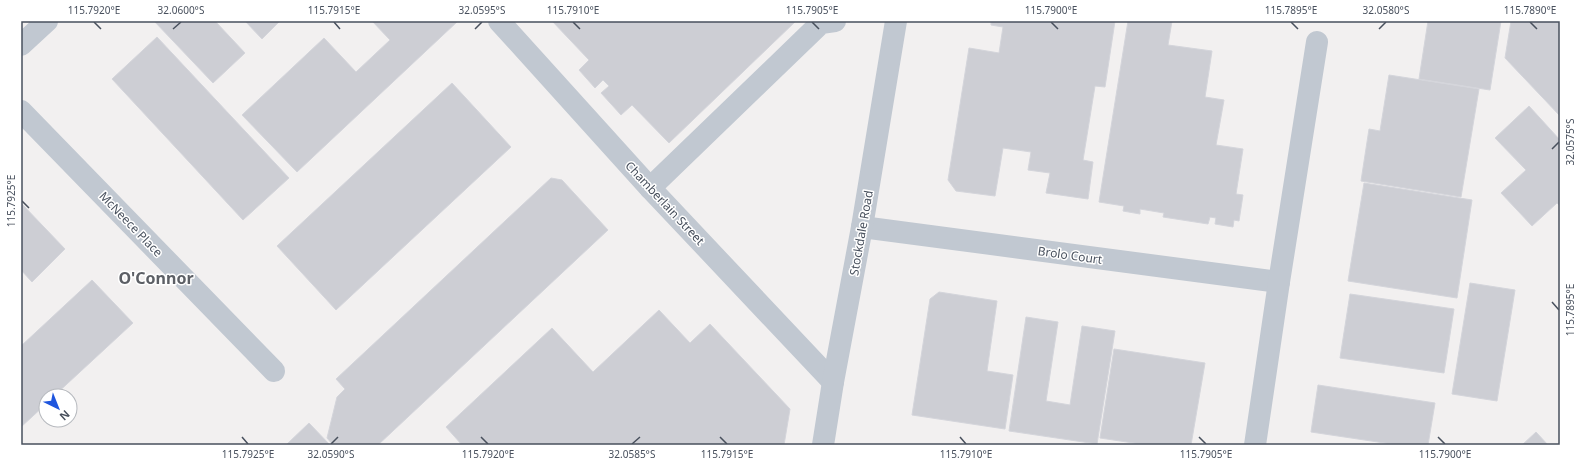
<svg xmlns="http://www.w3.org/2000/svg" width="1581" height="466" font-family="'Noto Sans',sans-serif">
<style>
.building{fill:#cdced4;stroke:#d4d5db}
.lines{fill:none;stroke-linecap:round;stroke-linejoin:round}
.minor{stroke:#c1c8d1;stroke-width:22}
.ticks{fill:none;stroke:#48505d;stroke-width:1.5}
.labels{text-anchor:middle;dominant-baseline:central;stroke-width:3;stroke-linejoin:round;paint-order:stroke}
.street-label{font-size:12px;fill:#48505d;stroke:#fff}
.district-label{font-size:16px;font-weight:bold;fill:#5c5f65;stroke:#fff}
.neatline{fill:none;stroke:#48505d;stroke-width:1.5}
.ticks-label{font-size:10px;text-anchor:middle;fill:#48505d}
</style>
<rect width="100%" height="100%" fill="#f2f0f0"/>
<g class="building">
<path d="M154,21H215L245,53L213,83Z"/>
<path d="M245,21H280L262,39Z"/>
<path d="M372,21H458L297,172L242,115L324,38L356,72L390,40Z"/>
<path d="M552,21H796L669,143L632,105L621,115L601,93L609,86L603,80L595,88L579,70L589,60Z"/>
<path d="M991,21H1115L1105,87L1095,86L1083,160L1093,162L1088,199L1046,193L1050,173L1028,170L1031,152L1003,148L995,196L956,191L948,180L969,48L999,53L1003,27L991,25Z"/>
<path d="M1128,21H1172L1168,45L1212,51L1205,97L1224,100L1216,145L1243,149L1236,194L1243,195L1239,221L1234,220L1233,227L1215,224L1216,218L1210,217L1208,224L1163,217L1164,213L1140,209V214L1123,211L1124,206L1099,202Z"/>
<path d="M1428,21H1501L1490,90L1419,79Z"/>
<path d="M1511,21H1560V116L1505,58Z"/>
<path d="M157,37L289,178L243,220L112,79Z"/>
<path d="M1389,75L1479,89L1461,197L1361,181L1369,129L1380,131Z"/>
<path d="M452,83L511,147L336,310L277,246Z"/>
<path d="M1529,106L1560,140V206L1557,203L1532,226L1501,193L1526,170L1495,138Z"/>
<path d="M551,178L562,180L608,230L378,445H333L327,438L337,397L345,389L336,379Z"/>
<path d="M1364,183L1472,200L1457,298L1348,281Z"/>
<path d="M21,203L65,249L32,282L21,270Z"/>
<path d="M92,280L133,323L54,396H46V404L21,427V346Z"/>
<path d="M1470,283L1515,290L1497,401L1452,394Z"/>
<path d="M939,292L997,301L987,371L1013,375L1005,429L912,415L930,299Z"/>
<path d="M1350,294L1454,309L1444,373L1340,358Z"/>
<path d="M659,310L690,343L710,324L790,409L784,445H462L446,427L552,328L593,372Z"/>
<path d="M1026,317L1058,322L1046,401L1070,405L1082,326L1115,331L1097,444L1009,431Z"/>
<path d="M1114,349L1205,363L1191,445H1147L1100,438Z"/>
<path d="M1318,385L1435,403L1428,445H1398L1311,432Z"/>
<path d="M309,423L330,445H286Z"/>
<path d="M1536,432L1548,445H1522Z"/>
</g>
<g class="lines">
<g class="minor">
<path d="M499,21L650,188L833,382"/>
<path d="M21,45L47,21"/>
<path d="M21,111L274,371"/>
<path d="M650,188L821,23L835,21"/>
<path d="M862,227L1279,282"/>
<path d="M823,445L833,382L862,227L896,21"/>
<path d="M1255,445L1279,282L1317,42"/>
</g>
</g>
<path class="ticks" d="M94,22L101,29M334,22L340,29M573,22L580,29M812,22L819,29M1051,22L1058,29M1291,22L1298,29M1530,22L1537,29M173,29L181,22M475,29L482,22M1379,29L1386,22M1552,149L1559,142M22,201L29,208M1552,302L1559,310M242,437L248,444M481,437L488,444M720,437L727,444M960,437L966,444M1199,437L1206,444M1438,437L1445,444M331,444L338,437M632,444L640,437"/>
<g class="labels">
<g class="street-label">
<text transform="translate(665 203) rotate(47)">Chamberlain Street</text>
<text transform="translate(131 224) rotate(46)">McNeece Place</text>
<text transform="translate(861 233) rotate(-80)">Stockdale Road</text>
<text transform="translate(1070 255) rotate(8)">Brolo Court</text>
</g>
<g class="district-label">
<text x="156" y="278">O'Connor</text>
</g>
</g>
<rect width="1581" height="466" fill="none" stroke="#ffffff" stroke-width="44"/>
<g transform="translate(58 408) rotate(137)"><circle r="19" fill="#ffffff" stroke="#b6b9be"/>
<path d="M0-3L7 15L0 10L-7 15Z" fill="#1e55de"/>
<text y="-6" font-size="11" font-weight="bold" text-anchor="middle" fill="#48505d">N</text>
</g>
<rect x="22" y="22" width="1537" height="422" class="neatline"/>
<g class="ticks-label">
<text x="94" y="14">115.7920°E</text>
<text x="181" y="14">32.0600°S</text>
<text x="334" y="14">115.7915°E</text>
<text x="482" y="14">32.0595°S</text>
<text x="573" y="14">115.7910°E</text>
<text x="812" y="14">115.7905°E</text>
<text x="1051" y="14">115.7900°E</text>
<text x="1291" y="14">115.7895°E</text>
<text x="1386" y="14">32.0580°S</text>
<text x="1530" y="14">115.7890°E</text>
<text transform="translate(1570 142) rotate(-90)" y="4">32.0575°S</text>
<text transform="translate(11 201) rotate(-90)" y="4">115.7925°E</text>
<text transform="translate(1570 310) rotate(-90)" y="4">115.7895°E</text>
<text x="248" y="458">115.7925°E</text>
<text x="331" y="458">32.0590°S</text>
<text x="488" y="458">115.7920°E</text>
<text x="632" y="458">32.0585°S</text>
<text x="727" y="458">115.7915°E</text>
<text x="966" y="458">115.7910°E</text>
<text x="1206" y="458">115.7905°E</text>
<text x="1445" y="458">115.7900°E</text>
</g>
</svg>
